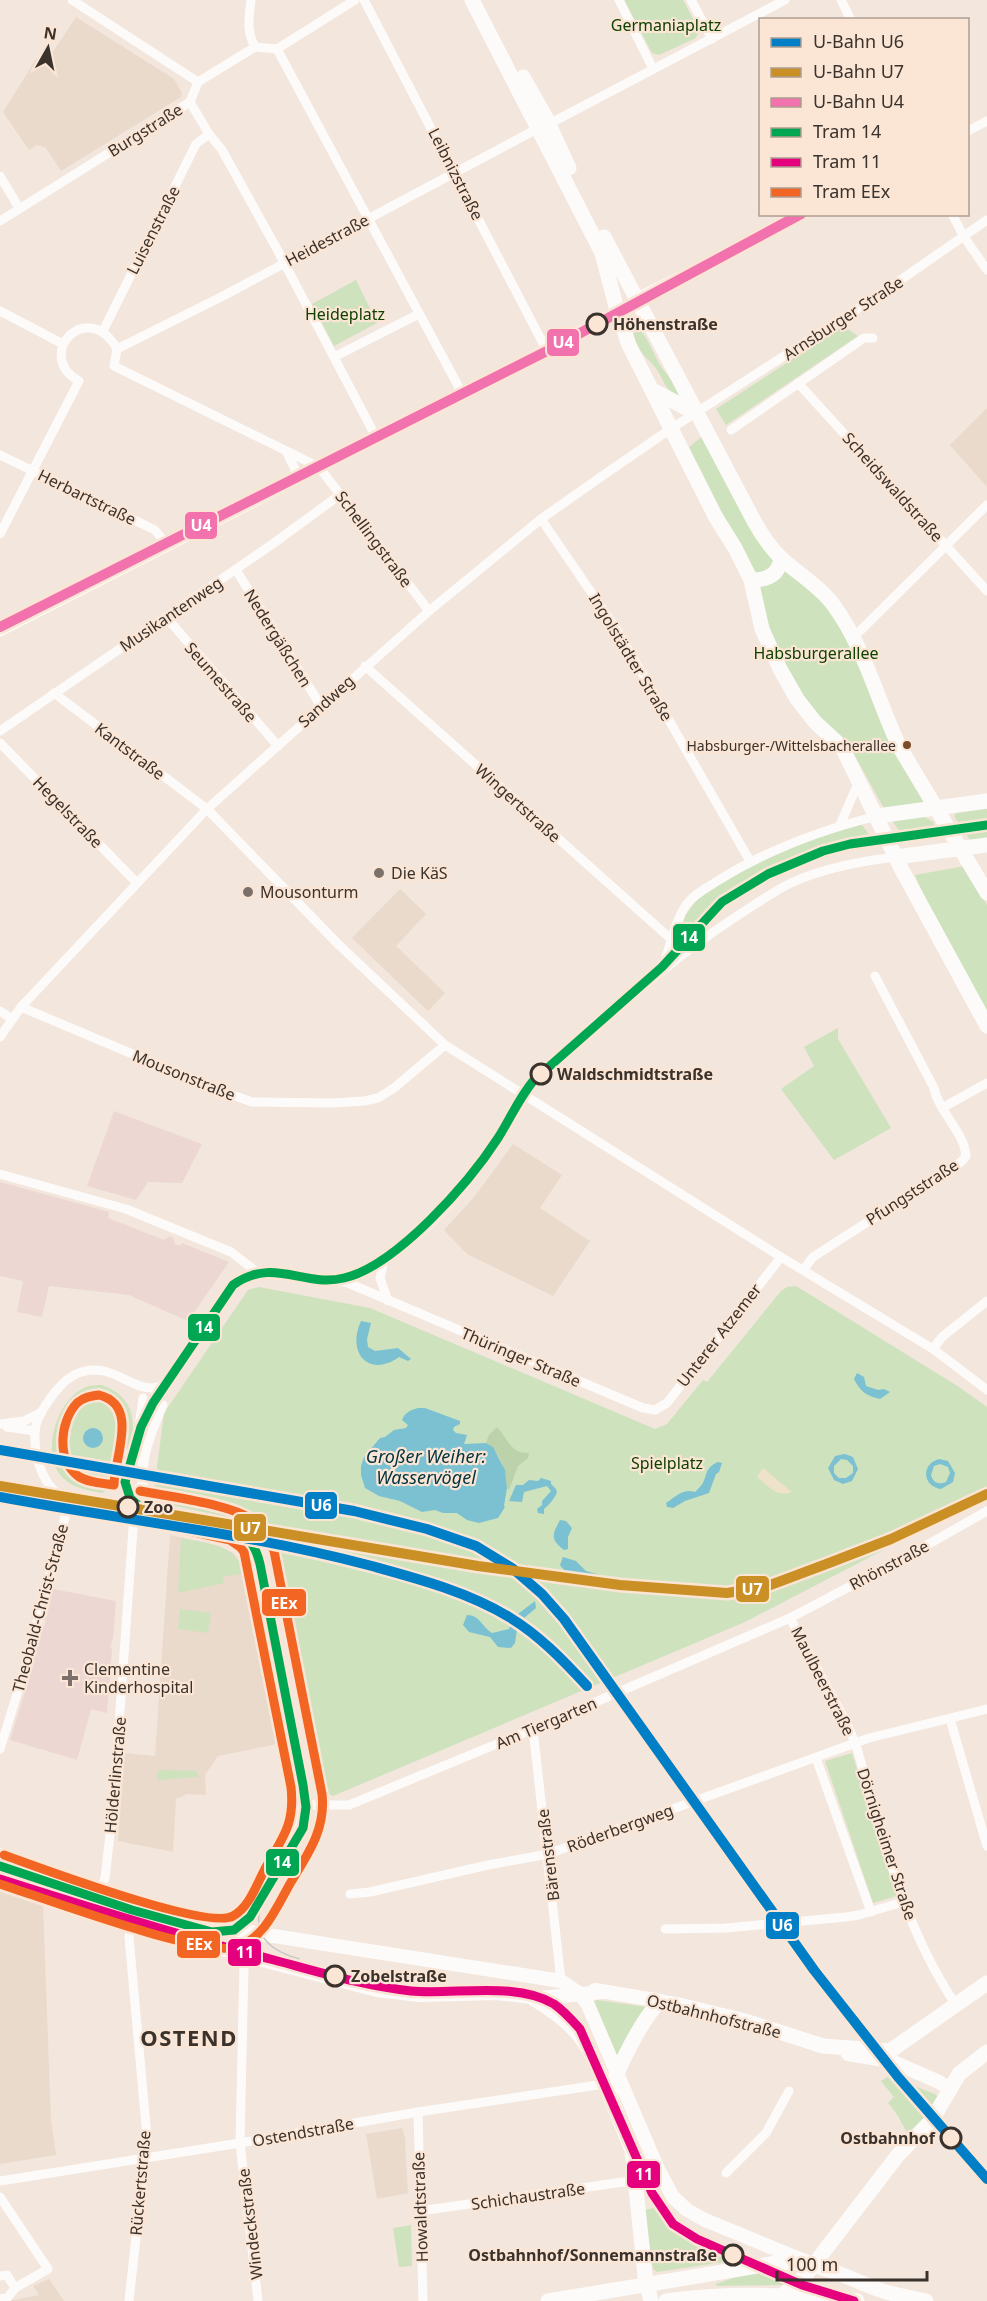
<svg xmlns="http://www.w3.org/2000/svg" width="987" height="2301" font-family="'Noto Sans',sans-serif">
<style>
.education{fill:#e9dacc}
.medical{fill:#ecd7d3}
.green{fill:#cee2be}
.forest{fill:#bbd2aa}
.sand{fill:#eee3ca}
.water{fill:#7bc1d2;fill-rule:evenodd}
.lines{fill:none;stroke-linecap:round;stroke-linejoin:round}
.street{stroke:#fdfbfa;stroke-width:9}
.secondary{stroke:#fdfbfa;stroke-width:14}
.primary{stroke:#fdfbfa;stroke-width:15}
.tram{stroke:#c8c6c4;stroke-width:1.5}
.tram-1-casing{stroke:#fbe5d5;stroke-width:14}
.tram-2-casing{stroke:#fbe5d5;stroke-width:14}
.tram-3-casing{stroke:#fbe5d5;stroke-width:14}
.tram-1{stroke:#00a651;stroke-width:9}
.tram-2{stroke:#e5007d;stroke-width:9}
.tram-3{stroke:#f26522;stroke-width:9}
.metro-1-casing{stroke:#fbe5d5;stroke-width:15}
.metro-2-casing{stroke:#fbe5d5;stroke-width:15}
.metro-3-casing{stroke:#fbe5d5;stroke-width:15}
.metro-1{stroke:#007ec6;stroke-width:10}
.metro-2{stroke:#ca9025;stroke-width:10}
.metro-3{stroke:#f172ac;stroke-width:10}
.stop-dot{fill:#fbe5d5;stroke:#3a322c;stroke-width:3}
.bus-dot{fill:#7a4b2a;stroke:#fbe5d5;stroke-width:2}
.poi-dot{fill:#7b716a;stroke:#fbe5d5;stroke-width:2}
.labels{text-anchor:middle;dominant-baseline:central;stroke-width:4.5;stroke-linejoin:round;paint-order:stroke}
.bus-label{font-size:14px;fill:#3a322c;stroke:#fbe5d5;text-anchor:end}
.park-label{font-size:16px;fill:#0f4200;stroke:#fbe5d5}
.street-label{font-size:16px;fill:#3a322c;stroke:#fbe5d5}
.stop-label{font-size:16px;font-weight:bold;fill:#3a322c;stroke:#fbe5d5;text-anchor:start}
.poi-label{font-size:16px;fill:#3a322c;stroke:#fbe5d5;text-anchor:start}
.water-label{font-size:18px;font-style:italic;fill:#00333f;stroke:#fbe5d5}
.district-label{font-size:22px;font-weight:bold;letter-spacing:1.5px;fill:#3a322c;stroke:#fbe5d5}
.line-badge{stroke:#fbe5d5;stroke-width:2}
.badge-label{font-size:16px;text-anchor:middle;font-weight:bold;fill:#fff}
</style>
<rect width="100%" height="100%" fill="#f3e6dd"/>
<g class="education">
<path d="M76,17L174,79L182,93L181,97L61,171L46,148L37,145L29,150L3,112L36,59L45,64Z"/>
<path d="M987,408V487L950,445Z"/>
<path d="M400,889L426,914L396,946L445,993L428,1011L352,938Z"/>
<path d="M513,1144L562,1175L540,1208L590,1241L553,1296L467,1254L444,1230L475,1196Z"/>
<path d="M170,1535L219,1546L233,1553L241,1563L245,1573L277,1744L218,1756L205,1775L206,1795L187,1794L176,1799L173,1852L118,1841L125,1753L155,1756Z"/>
<path d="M0,1892L43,1906L51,2120L56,2155L0,2164Z"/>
<path d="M402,2128L406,2142L405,2143L408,2193L377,2199L366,2134Z"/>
<path d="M49,2279L64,2301H8L39,2295L33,2286Z"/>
</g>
<g class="medical">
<path d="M114,1111L202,1144L182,1183L148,1182L136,1200L87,1186Z"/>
<path d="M0,1182L109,1212L108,1218L164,1240L170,1236L173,1238L175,1244L180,1246L182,1243L229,1262L188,1321L129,1295L49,1286L42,1317L17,1312L23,1281L0,1276Z"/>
<path d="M53,1589L116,1601L113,1638L110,1647L112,1648L107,1713L91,1709L77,1760L10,1740L35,1660L31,1659L35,1646H39V1639L46,1621L44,1620L47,1616Z"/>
</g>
<g class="green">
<path d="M624,0H683L699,30L696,38L659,55L652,53Z"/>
<path d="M356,280L377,323L334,346L312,304Z"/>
<path d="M843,326L858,336L726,425L716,409Z"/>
<path d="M639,329C650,340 653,355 662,368C669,378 678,384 680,397C663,390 665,380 655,367C643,353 639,353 632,335Z"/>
<path d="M704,435L774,559L775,563L762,575L752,572L689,447Z"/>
<path d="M784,567L821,599L845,634L925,802L885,810L847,742L810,708L774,649L759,586Z"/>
<path d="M987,809V838L970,840L954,816L956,813Z"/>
<path d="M923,816L933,822L935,827L901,833L893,822L896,819Z"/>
<path d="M860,822L870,836L820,848L767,871L722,898L684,938L680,935L685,916L698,898L752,864L811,837Z"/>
<path d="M965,866L987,905V1014L931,912L915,875Z"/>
<path d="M838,1028V1039L891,1128L834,1160L781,1089L814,1066L804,1047Z"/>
<path d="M796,1286L959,1387L987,1407V1496L745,1622L333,1796L317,1787L270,1547C267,1535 260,1527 249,1522L175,1506L170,1501L153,1498L164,1413L248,1290L259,1287L370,1308L655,1429L667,1424L703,1380L707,1382L781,1291L787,1287Z"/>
<path d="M102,1385C148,1402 132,1445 122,1480L102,1493C88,1490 74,1489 63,1478C40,1455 56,1401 84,1388C89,1385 96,1385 102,1385Z"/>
<path d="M181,1538C206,1543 236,1544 245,1573L223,1577L224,1583L178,1593Z"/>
<path d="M180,1609L211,1613L208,1633L178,1629Z"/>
<path d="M852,1753L897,1896L873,1903L825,1761Z"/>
<path d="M158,1770L196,1771L199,1777L157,1780Z"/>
<path d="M597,2000L647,2007L615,2060L593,2002Z"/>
<path d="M889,2076L935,2094L938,2097L937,2104L911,2138C902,2126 899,2114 888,2103L894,2097L881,2081Z"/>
<path d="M654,2208L667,2224L678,2232L737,2260L657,2272L653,2269L644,2210Z"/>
<path d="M411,2225L412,2266L399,2267L393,2228Z"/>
<path d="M761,2271L789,2283L783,2285L716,2286V2284L744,2274Z"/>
</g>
<path class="forest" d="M497,1427C507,1437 510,1454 529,1453L528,1458L518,1466L509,1490L507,1488C507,1472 500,1451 486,1443L489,1435Z"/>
<path class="sand" d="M763,1468L792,1492C777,1498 768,1486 757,1477Z"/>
<g class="water">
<path d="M361,1321L371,1323L367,1339L368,1347L375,1351L398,1348L411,1359L408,1361L399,1357C370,1378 346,1354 361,1321Z"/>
<path d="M857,1373L864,1377L866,1386L878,1390L884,1389L890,1392L880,1399C866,1396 860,1391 854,1379Z"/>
<path d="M418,1408H425L460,1421V1424L454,1427L453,1430L456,1433L467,1435L464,1444L486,1443L493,1447L505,1470L507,1488L504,1506L505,1507L498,1518L479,1523L467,1520L457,1513H443L435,1510L422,1512L400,1501L379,1496L365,1488L361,1475V1466L364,1457L380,1438L385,1437L394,1430L406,1428L408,1425L402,1420C405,1412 411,1410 418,1408Z"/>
<circle cx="93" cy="1438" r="10"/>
<path d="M845,1454L853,1457L858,1469L852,1481L843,1484L834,1480L828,1468L835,1456ZM841,1459L847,1460L853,1466V1473L846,1478H839L834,1473V1466Z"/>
<path d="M939,1459L948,1461L955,1473L953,1482L941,1489C922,1486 921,1464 939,1459ZM940,1464L948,1467L950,1473L946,1482C939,1485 933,1483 931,1475L934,1466Z"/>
<path d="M718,1462L722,1463L719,1472L716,1474L709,1493L685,1501L673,1508L667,1507L666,1503C676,1496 684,1488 695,1492C698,1489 701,1486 703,1483C707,1474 706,1467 718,1462Z"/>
<path d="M541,1478L551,1481V1484L556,1489L557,1492C555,1498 549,1505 544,1509V1514L538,1513L537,1509L542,1505V1501L551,1491L547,1486L524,1492L522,1502L509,1501L516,1485H523L529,1480L538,1481Z"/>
<path d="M560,1520L566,1521L572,1528L568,1537V1549L564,1550C550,1539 552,1535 560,1520Z"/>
<path d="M563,1557L576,1561L586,1571L603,1576L595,1585C585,1586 565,1573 560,1565Z"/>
<path d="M535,1601L536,1608L518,1623L515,1643L511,1648L498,1647L490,1637L469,1632L463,1625L467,1615C480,1615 482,1627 492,1633L509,1629L514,1617Z"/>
</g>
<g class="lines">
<g class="street">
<path d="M72,0L198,82"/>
<path d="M251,0C249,18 246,31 255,47"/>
<path d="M364,0L546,349"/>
<path d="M619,0L653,69"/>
<path d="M691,0L712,39"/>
<path d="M841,0L851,20"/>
<path d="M277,49L462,393"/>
<path d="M190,102L209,134L222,150L278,251L377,439"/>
<path d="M549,124L785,0"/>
<path d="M968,131L987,121"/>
<path d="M0,176L19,208"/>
<path d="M952,214L964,237L987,270"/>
<path d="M0,221L190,102L198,82L255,47L277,49L355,0"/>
<path d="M635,298L805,214"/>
<path d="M0,311L63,344"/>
<path d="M103,331L196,144L209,134"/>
<path d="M117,349L223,296L537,129"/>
<path d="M334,357L419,314"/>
<path d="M798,383L987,591"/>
<path d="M731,430L864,338H873"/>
<path d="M286,451L295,469V480"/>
<path d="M0,455L155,530L168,546"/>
<path d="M541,519L617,630L750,861"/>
<path d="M0,534L79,381C33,356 87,296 117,349L114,366L319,467L429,611"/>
<path d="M236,570L321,706"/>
<path d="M166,617L278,746"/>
<path d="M0,632L252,504L617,310"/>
<path d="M852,635L860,631L987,505"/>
<path d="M365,666L672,940L683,946H694"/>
<path d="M54,693L207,809L339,945L445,1045L781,1257L933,1349L987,1390"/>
<path d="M0,731L274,543L341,494"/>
<path d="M0,743L136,882"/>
<path d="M840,825L859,781"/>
<path d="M661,969C671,949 673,924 686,905C694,894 708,887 719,880C769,849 821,830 877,816"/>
<path d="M21,1007L218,1090L252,1102L333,1103L364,1101L378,1098L394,1088L445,1045"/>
<path d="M0,1011L12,1019"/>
<path d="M0,1037L21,1007L207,809L429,611L541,519L605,474L672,428L876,297L987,220"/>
<path d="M942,1108L987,1083"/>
<path d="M0,1174L126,1209L231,1252L257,1272"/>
<path d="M781,1257L667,1403L655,1410L643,1408L348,1283C339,1280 330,1283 320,1281C290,1276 257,1261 232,1288L176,1369L161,1386C134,1397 111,1356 74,1375C59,1383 35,1415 35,1433C34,1455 41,1481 59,1495C77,1511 123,1512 147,1517C175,1523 203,1531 231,1538C246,1544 256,1557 262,1571L306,1800L311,1805H349L533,1729L790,1618L904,1558L987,1511"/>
<path d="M384,1260L380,1278L388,1301"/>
<path d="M804,1269L813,1257L961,1162L966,1156C964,1131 939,1113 934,1088L875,976"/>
<path d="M342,1281C405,1261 466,1192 500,1137C511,1120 518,1102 531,1086C549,1065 580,1043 602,1023C648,981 695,942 748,909C762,900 776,890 791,883C823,868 862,861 896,857"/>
<path d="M933,1349L942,1337L987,1301"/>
<path d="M0,1424L24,1421L42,1412"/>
<path d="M7,1427L35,1431"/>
<path d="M139,1427L143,1398"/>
<path d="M129,1454L144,1464"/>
<path d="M127,1500L143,1484C140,1458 153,1429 163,1405"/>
<path d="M790,1618L848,1726L856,1745C882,1834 903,1927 956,2005"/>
<path d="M950,1719L987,1846"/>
<path d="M533,1729L561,1981"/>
<path d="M0,1749L22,1678L69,1502"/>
<path d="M816,1758L871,1912"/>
<path d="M100,1891L105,1878L113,1808L134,1515"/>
<path d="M350,1894L370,1892L488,1865L548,1854L869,1738L987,1709"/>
<path d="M239,1911L234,1929L244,1965L240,2143L258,2301"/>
<path d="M219,1926L239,1911L282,1847L296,1824L304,1796"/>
<path d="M665,1929L726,1928L846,1917L859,1915L903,1902"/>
<path d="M418,2112L423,2301"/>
<path d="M726,2173L766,2133L789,2091"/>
<path d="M0,2181L240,2143L418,2112L605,2084"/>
<path d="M0,2197L48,2269L15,2288L8,2297L0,2299"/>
<path d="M420,2211L623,2182L636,2183"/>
<path d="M0,2276L7,2275L15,2288"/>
<path d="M129,2301L147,2137L129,1937L131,1921"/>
</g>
<g class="secondary">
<path d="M0,1855L135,1902L242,1931L561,1981L580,1994L588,2005L657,2167L673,2197L687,2210L705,2220L807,2262"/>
<path d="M0,1881L243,1955L377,1990L419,1995L497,1993L541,1998L602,1992"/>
<path d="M595,1990L661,2001"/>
<path d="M533,1999C581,2027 588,2045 609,2094"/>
<path d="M848,2054L891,2061L939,2082L950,2089"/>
</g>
<g class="primary">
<path d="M472,0L602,253L617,310L629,345L715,516L735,548L751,580L762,629L780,669L797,699L815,722L842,747L902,870L987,1026"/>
<path d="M523,77L545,116L569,168"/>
<path d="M604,237L754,521C761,534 770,547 781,558C797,573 818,585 832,603C865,647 877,700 900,748L987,893"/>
<path d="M652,390L696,413"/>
<path d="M751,580C767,580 779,575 781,558"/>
<path d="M877,816L987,801"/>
<path d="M896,857L987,845"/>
<path d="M783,2295L805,2276L898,2155L932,2120L959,2074L987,2052"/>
<path d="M548,2301L776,2263C816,2259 844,2277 880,2290C895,2295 911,2298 926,2301"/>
<path d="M651,2301L645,2275L632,2150L609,2094C619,2066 639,2024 659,2002L679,2005L745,2021L823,2046L890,2051L987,1983"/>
<path d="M666,2301C730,2292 793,2295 857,2301"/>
</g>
<path class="tram" d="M299,1959C214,1935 287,1870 303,1826C309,1813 306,1799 303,1785"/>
<defs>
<path id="tram-1" d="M0,1866L132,1910L212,1932L234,1930L250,1917L303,1828L306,1807L303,1785L260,1564C255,1544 248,1535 229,1527L139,1506L130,1498L125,1482L141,1427L153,1403L233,1285C274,1256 303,1288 344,1278C396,1266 469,1183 498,1138C510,1119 519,1098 534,1080L662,967L722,902L768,874L823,851L850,844L987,825"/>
<path id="tram-2" d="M0,1879C91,1908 181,1936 274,1960C319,1972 364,1986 411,1991C454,1995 516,1981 554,2004C564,2011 572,2020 580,2029L652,2193L673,2224L697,2239L802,2285L854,2301"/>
<g id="tram-3">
<path d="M99,1395C140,1405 114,1458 114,1485C103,1483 88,1483 78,1476C56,1460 60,1421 77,1403C84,1397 91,1396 99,1395Z"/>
<path d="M4,1855C38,1867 207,1931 233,1916C250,1907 257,1883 266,1867C283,1837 295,1824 291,1787L244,1552L240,1547L230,1540L144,1521L127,1513"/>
<path d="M0,1884C41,1897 204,1958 237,1947C265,1938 277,1906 291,1882C308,1854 326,1829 322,1794L274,1551C269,1537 262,1526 249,1518C227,1504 168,1496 140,1491"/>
</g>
</defs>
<use href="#tram-1" class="tram-1-casing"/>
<use href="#tram-2" class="tram-2-casing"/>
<use href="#tram-3" class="tram-3-casing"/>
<use href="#tram-1" class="tram-1"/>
<use href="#tram-2" class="tram-2"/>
<use href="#tram-3" class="tram-3"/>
<defs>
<g id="metro-1">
<path d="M0,1450L354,1511L427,1529L476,1546L512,1568L542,1594L564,1619L814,1970L898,2077L987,2179"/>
<path d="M0,1497C122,1520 247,1533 368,1565C415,1578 466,1591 509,1617C539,1635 563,1660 587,1686"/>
</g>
<path id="metro-2" d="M0,1486L478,1566L620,1585L727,1593L765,1587L829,1563L891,1539L987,1494"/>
<path id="metro-3" d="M0,627L547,351L801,214"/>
</defs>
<use href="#metro-1" class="metro-1-casing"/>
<use href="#metro-2" class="metro-2-casing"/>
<use href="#metro-3" class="metro-3-casing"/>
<use href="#metro-1" class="metro-1"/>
<use href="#metro-2" class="metro-2"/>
<use href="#metro-3" class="metro-3"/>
</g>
<g class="stop-dot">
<circle cx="597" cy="324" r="10"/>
<circle cx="541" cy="1074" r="10"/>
<circle cx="128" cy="1507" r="10"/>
<circle cx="335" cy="1976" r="10"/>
<circle cx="951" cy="2138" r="10"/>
<circle cx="733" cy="2255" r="10"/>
</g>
<circle class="bus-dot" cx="907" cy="745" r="5"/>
<g class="poi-dot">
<circle cx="379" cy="873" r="6"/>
<circle cx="248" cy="892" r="6"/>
<path d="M67 1669h6v6h6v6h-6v6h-6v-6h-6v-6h6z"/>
</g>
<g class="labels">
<g class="bus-label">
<text x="896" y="745">Habsburger-/Wittelsbacherallee</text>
</g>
<g class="park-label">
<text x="666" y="25">Germaniaplatz</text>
<text x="345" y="314">Heideplatz</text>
<text x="816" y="653">Habsburgerallee</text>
<text x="667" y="1463">Spielplatz</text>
</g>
<g class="street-label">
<text transform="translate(145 130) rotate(-32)">Burgstraße</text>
<text transform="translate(456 174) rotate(63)">Leibnizstraße</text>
<text transform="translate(153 230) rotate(-63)">Luisenstraße</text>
<text transform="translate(327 240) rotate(-28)">Heidestraße</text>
<text transform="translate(843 318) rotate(-33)">Arnsburger Straße</text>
<text transform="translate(893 487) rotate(48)">Scheidswaldstraße</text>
<text transform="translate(87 497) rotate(26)">Herbartstraße</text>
<text transform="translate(374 539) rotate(53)">Schellingstraße</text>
<text transform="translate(171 614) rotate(-34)">Musikantenweg</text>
<text transform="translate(278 638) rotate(58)">Nedergäßchen</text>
<text transform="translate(631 657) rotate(59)">Ingolstädter Straße</text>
<text transform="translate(221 682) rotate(49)">Seumestraße</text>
<text transform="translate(326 701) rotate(-42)">Sandweg</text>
<text transform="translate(130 751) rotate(37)">Kantstraße</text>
<text transform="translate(518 803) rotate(42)">Wingertstraße</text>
<text transform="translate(68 812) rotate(46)">Hegelstraße</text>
<text transform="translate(184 1075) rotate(22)">Mousonstraße</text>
<text transform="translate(912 1192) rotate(-33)">Pfungststraße</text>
<text transform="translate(719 1335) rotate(-52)">Unterer Atzemer</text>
<text transform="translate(521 1357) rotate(23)">Thüringer Straße</text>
<text transform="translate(889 1565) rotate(-28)">Rhönstraße</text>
<text transform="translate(40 1608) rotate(-75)">Theobald-Christ-Straße</text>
<text transform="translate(823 1681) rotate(63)">Maulbeerstraße</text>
<text transform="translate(546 1723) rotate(-23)">Am Tiergarten</text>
<text transform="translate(115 1775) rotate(-85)">Hölderlinstraße</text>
<text transform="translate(620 1828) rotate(-20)">Röderbergweg</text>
<text transform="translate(887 1844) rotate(72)">Dörnigheimer Straße</text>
<text transform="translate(548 1855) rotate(-97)">Bärenstraße</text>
<text transform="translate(714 2016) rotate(14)">Ostbahnhofstraße</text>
<text transform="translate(303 2132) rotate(-10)">Ostendstraße</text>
<text transform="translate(140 2183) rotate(-85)">Rückertstraße</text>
<text transform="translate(528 2196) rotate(-8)">Schichaustraße</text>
<text transform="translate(420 2207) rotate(-92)">Howaldtstraße</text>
<text transform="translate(250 2224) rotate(-97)">Windeckstraße</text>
</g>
<g class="stop-label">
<text x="613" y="324">Höhenstraße</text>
<text x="557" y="1074">Waldschmidtstraße</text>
<text x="144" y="1507">Zoo</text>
<text x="351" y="1976">Zobelstraße</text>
<text x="935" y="2138" text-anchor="end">Ostbahnhof</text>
<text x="717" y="2255" text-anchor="end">Ostbahnhof/Sonnemannstraße</text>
</g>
<g class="poi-label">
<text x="391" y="873">Die KäS</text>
<text x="260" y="892">Mousonturm</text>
<text x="84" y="1669">Clementine<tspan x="84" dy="18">Kinderhospital</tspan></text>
</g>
<g class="water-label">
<text x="426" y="1456">Großer Weiher:<tspan x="426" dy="21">Wasservögel</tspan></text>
</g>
<g class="district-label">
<text x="189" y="2037">OSTEND</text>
</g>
</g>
<g class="line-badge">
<rect x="546" y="328" width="34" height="29" rx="6" fill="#f172ac"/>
<rect x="184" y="511" width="34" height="29" rx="6" fill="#f172ac"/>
<rect x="672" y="923" width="34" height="29" rx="6" fill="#00a651"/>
<rect x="187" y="1313" width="34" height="29" rx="6" fill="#00a651"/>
<rect x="304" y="1491" width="34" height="29" rx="6" fill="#007ec6"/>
<rect x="233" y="1513" width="34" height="29" rx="6" fill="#ca9025"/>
<rect x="735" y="1575" width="35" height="28" rx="6" fill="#ca9025"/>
<rect x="261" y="1588" width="46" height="29" rx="6" fill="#f26522"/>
<rect x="265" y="1848" width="35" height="29" rx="6" fill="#00a651"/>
<rect x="765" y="1911" width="35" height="29" rx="6" fill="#007ec6"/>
<rect x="176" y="1930" width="45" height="29" rx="6" fill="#f26522"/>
<rect x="227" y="1938" width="35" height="29" rx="6" fill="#e5007d"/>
<rect x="626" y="2160" width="35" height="29" rx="6" fill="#e5007d"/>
</g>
<g class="badge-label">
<text x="563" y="348">U4</text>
<text x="201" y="531">U4</text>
<text x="689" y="943">14</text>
<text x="204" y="1333">14</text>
<text x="321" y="1511">U6</text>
<text x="250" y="1534">U7</text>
<text x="752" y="1595">U7</text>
<text x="284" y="1609">EEx</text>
<text x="282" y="1868">14</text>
<text x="782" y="1931">U6</text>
<text x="199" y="1950">EEx</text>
<text x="245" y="1958">11</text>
<text x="644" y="2180">11</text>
</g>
<rect x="759" y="18" width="210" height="198" fill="#fbe5d5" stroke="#ae9d91" stroke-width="1.5"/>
<rect x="771" y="38" width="30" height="9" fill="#007ec6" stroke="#ae9d91" stroke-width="1.5"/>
<text x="813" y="48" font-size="18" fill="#3a322c">U-Bahn U6</text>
<rect x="771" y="68" width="30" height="9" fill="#ca9025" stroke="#ae9d91" stroke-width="1.5"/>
<text x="813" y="78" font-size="18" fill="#3a322c">U-Bahn U7</text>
<rect x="771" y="98" width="30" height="9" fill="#f172ac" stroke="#ae9d91" stroke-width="1.5"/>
<text x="813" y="108" font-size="18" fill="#3a322c">U-Bahn U4</text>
<rect x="771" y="128" width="30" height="9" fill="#00a651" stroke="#ae9d91" stroke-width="1.5"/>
<text x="813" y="138" font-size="18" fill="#3a322c">Tram 14</text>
<rect x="771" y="158" width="30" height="9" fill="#e5007d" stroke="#ae9d91" stroke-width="1.5"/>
<text x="813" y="168" font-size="18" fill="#3a322c">Tram 11</text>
<rect x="771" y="188" width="30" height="9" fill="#f26522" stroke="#ae9d91" stroke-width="1.5"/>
<text x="813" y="198" font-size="18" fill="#3a322c">Tram EEx</text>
<g transform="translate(48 48) rotate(9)" stroke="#fbe5d5" stroke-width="4.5" paint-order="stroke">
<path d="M0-4.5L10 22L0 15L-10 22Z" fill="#3a322c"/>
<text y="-9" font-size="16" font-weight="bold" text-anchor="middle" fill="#3a322c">N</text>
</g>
<path d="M777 2271v9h150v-9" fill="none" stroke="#3a322c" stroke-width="3"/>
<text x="786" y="2271" font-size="18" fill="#3a322c" stroke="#fbe5d5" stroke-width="4.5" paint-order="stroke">100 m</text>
</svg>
